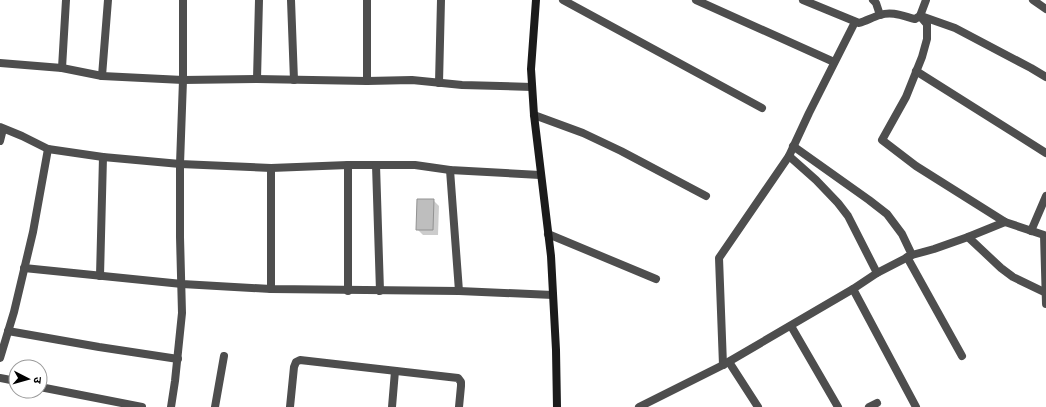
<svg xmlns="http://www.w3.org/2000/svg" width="1046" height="407" font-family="'Golos Text','Noto Sans Devanagari',sans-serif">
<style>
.shadow{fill:#0003}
.building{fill:#bebebe;stroke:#929292}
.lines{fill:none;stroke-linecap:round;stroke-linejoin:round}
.street{stroke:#4e4e4e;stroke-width:8}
.secondary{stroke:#1b1b1b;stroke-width:8}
</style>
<rect width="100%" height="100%" fill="#fff"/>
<path class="shadow" d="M433,200L439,206L438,235H423L417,229Z"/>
<path class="building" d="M417,199H434L433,230H416Z"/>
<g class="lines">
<g class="street">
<path d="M291,0L294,80"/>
<path d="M367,0V81"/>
<path d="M563,0L762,108"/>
<path d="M696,0L834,62"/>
<path d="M803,0L859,23C866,21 873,17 880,15C892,11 903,16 915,19L920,16L926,0"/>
<path d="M873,0L876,3L880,15"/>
<path d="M1033,0L1046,9"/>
<path d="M920,16L927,24V39L922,57L906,97L882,140L916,166L1005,222L1044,235L1046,304"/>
<path d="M921,16L955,28L1031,68L1046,77"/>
<path d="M0,63L62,68L102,76L183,80L257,79L367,81L412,80L462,85L532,87"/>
<path d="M62,68L66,0"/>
<path d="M916,71L1046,153"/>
<path d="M102,76L108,0"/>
<path d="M257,79L259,0"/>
<path d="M439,83L441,0"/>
<path d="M534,115L583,133L621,151L706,196"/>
<path d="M0,127L22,136L48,149L103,157L180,164L271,168L348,165H415L450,170L540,175"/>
<path d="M0,141L3,129"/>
<path d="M793,146L869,200L887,214L902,234L912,255"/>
<path d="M789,156L816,180L838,203L848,216L877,273"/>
<path d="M376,165L380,291"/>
<path d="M271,168V289L459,291L450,170"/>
<path d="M1031,231L1046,196"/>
<path d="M548,234L656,279"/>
<path d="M968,237L1001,268L1013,277L1046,293"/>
<path d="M907,257L962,356"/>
<path d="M24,268L182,284L271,289"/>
<path d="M100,276L103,157"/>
<path d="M853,289L916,407"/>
<path d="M348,291V165"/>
<path d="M459,291L553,295"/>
<path d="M791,326L838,407"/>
<path d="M8,331L99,347L178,359"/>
<path d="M0,358L14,312L33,232L48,149"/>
<path d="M729,362L758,407"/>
<path d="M723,365L719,258L789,156L809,113L855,22"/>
<path d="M0,378L16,381"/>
<path d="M40,387L142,407"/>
<path d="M171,407L175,381L182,313L180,237V164L183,80V0"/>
<path d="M215,407L224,356"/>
<path d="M290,407L294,367L296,362L300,360L458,378L461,382V386L459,407"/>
<path d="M392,407L395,371"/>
<path d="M639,407L723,365L853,289L877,273L912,255L934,249L968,237L1005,222"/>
<path d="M869,407L877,403"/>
</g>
<path class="secondary" d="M536,0L531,69L534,115L551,256L556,350L557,407"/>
</g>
<g transform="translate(28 379) rotate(96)"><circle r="19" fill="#ffffff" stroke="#999999"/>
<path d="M0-3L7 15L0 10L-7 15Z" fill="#000000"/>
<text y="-6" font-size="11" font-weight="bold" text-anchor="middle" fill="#000000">उ</text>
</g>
</svg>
